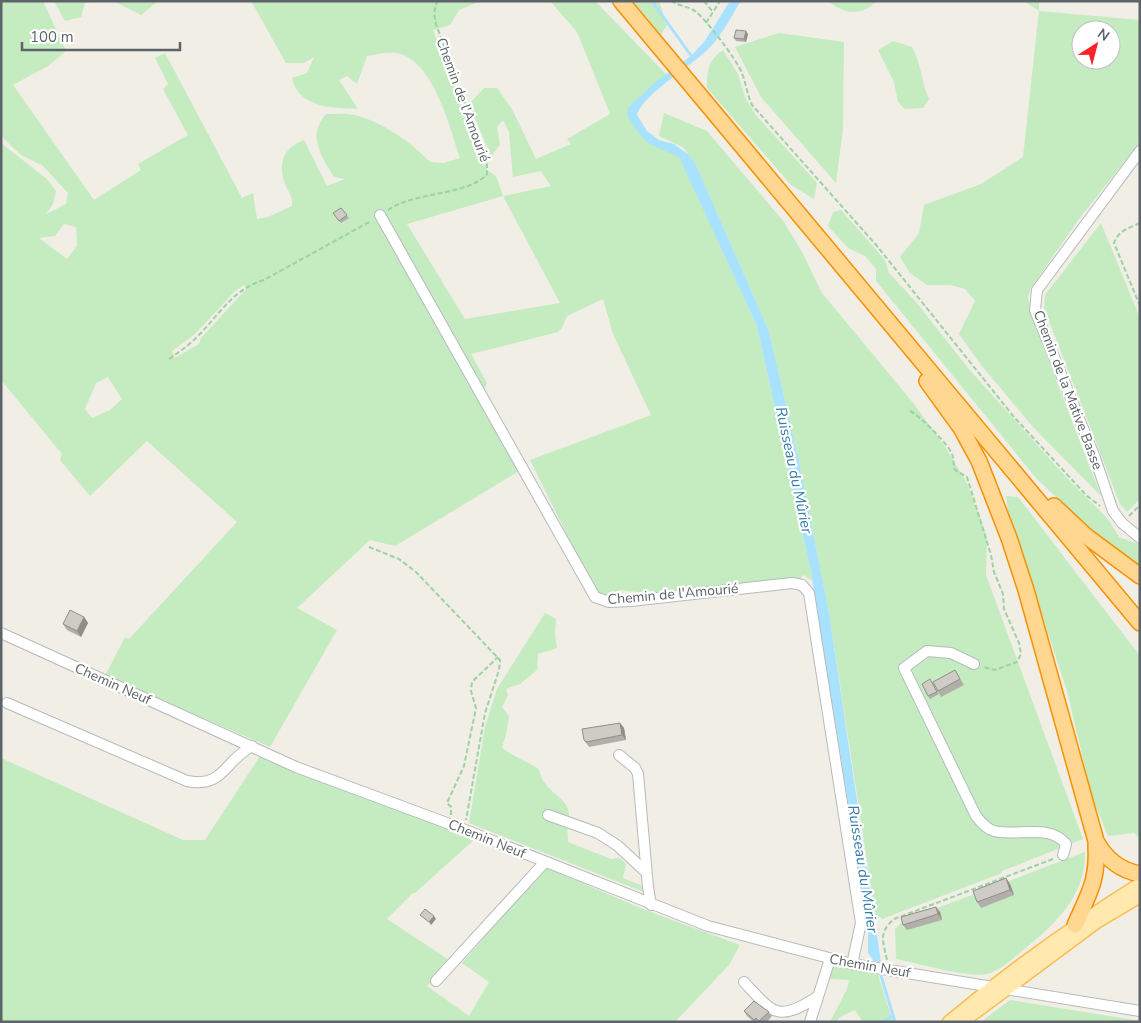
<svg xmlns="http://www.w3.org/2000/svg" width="1141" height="1023" font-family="'Nunito Sans',sans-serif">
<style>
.green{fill:#c5ebc0;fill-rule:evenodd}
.water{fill:#a9e2ff}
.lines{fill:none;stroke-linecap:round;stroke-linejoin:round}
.stream{stroke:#a9e2ff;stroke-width:3}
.minor-casing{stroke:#b6babe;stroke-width:12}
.major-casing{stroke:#ffbc52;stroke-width:15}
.highway-casing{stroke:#f89000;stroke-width:18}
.path{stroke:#9bd3a4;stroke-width:2;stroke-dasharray:5 2.5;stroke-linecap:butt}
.minor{stroke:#fff;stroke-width:10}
.major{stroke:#ffe9ae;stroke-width:12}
.highway{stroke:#ffd790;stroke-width:15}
.wall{fill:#b2afa9}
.shaded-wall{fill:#918e8a}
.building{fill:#cfcbc5;stroke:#918e8a}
.labels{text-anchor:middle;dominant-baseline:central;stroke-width:4.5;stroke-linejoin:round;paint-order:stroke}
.street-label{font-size:14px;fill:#5d6368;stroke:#fff}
.water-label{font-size:15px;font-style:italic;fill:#347bab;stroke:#fff}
</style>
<rect width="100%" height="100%" fill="#f1eee6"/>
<g class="green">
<path d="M1,1H43L66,51L48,66L13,85L94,200L141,170L138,164L188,135L163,89L168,84L155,58L165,53L242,198L253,193L257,219L268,217L292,206C293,195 287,191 284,181C278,161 285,147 304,140L327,186L345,179L334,177C321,156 307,136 326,114C335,114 345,113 354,115C381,121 411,142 430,162L444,163L460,158C450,128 435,66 401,54C391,51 378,54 367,56L357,84L347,76L339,80L358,109C334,108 298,108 292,78L307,73L314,57L304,63H286L251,1H273L274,3L278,1H481L459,10L450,25L433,30L487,170L496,176L503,196L551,186L541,171L513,177L509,132L503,120L497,127L500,145L491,156L469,104L484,88H497L512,109L536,159L571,144L567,139L610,114L577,32L550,1H595L666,74L628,107L650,144L677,154L680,158L757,326L813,581L803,575L800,579L639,596L637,592L619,590V597C605,599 600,595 592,585L530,460L651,415L613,334L603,299L567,316L562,328L558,332L471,354L487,383L480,399L519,471L395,546L370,540L297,608L337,630L270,747L105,676L125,637L129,639L237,522L147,441L90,496L60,460L62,454L1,380V143L47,179L56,191L53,204L46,214L66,204L68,193L43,166L21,155L1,136ZM503,196L560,303L465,319L407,224ZM64,224L76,227L77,246L67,259L39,238L55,236ZM244,285L247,288L201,338L199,344L175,358L172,351L194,335L235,291ZM108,377L122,399L110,410L92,418L85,409L96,383Z"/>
<path d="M54,1H100L85,3L81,17L65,21Z"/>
<path d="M113,1H158L141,15Z"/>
<path d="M633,1H659L667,25L661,35Z"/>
<path d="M828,1H877C861,16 845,15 828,1Z"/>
<path d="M1024,1H1039V11L1140,20V142L1079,219L1031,288L1028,297L1031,315L1101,496L1033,427L981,365L959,334L975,301L965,289L951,285H927L910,273L900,257L919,233L924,205L981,184L1023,157L1039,11ZM1081,30H1111V60H1081Z"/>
<path d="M779,33L844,42L843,129L836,183L761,97L735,47Z"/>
<path d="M893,41L912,47C921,63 921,81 929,99L923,108L905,109L898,102L894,82L878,50Z"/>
<path d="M723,50L738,74L745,97L755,114L817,183L814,199L791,185L707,88C707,71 708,60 723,50Z"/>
<path d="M664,113L707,131L784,222L802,252L822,293L914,404L946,448L967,483L987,537L986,575L1083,839L1002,871V873L882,919L881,917L876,919L829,613L800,466L769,331L696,165L683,147L659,136Z"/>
<path d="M841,210L885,260L889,273L916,302L968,368L1065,476L1108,519L1119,537L1140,545V568L1094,533L1036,478L876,281V269L865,256L848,248L828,226L833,212Z"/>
<path d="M1101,223L1140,318V499L1127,512L1120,504L1044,308L1045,295Z"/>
<path d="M1006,496L1018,497L1140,656V839L1134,833L1108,836L1092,797L1067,691L1008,511Z"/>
<path d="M545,613L556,619L555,635L557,648L538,654L537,670L520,684L506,689L508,695L502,707L509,716L506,735L502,747C506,753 530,763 539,769C543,793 568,796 569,814C569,817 568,819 567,822C567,828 568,835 568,842L611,859L620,858L626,864L623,878L645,887L644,892L469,823L485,727L497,689Z"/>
<path d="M260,756L476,838L415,893H413L387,919L449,960L427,986L469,1016L489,982L462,963L545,867L645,910L740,945L729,965L675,1022H1V758L183,840H205Z"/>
<path d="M1085,852C1086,897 1054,925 1022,951C1012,959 1000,971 987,974C968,978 917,963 896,959L895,929L903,921Z"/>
<path d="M831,965L878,975L893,1022H863L855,1010L840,1017L836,1022H830L847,989L849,980L830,979Z"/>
<path d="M1010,1000L1140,1021V1022H981Z"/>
</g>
<path class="water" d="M730,1H741C732,15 724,31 713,44C696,64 643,93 637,115L647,131L659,140L674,144L689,155L696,165L769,331L800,466L829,613L881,962L874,961L868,953V926L811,572L757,326L679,157L649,144L636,130L627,115L628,107L658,80L691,56L704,42Z"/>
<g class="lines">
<g class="stream">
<path d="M652,1L692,57"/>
<path d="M879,969L895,1022"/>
<path d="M883,1022L893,1016"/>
</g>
<defs>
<g id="minor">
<path d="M1140,151L1037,290L1035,310L1095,458L1113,511L1122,523L1140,538"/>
<path d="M380,215L595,597L609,602L631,601L792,583L802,585L809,593L861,923L852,964"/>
<path d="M1,633L296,767L463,829L708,926L852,964L1140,1011"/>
<path d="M974,664L951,653L927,651L904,668L976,816C981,822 986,829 994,831C1017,837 1049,823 1066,844L1063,855"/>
<path d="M7,703L187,781C224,788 223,762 252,746"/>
<path d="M619,755L635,768L638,774L648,887L651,905"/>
<path d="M548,815L598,833L618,846L646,872"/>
<path d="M436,981L545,862"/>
<path d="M744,982C773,1013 777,1023 817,997"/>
<path d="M810,1022L830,959"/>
</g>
<g id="major">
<path d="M949,1022C1010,971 1073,926 1140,884"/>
<path d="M962,1022L1098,921L1140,896"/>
</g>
<g id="highway">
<path d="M621,1L1140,623"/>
<path d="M927,381L961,428L979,461L1009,538L1026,590L1096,841C1106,859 1119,870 1140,874"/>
<path d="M1054,506L1086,536L1140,576"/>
<path d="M1075,925C1089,893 1098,881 1096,845"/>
</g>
</defs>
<use href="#minor" class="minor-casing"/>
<use href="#major" class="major-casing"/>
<use href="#highway" class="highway-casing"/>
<g class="path">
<path d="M671,1C679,6 687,6 695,11C706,19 737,60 742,73C746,84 747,94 752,105L877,246L1014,417L1086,495L1100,506"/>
<path d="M704,1L713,12"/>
<path d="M706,23L720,1"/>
<path d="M388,210C413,192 470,195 487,174V165L436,24L434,13L437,1"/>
<path d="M1140,223C1129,228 1118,231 1114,243L1140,306"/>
<path d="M169,359C179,352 189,345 197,337C219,315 233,289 264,280L371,221"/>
<path d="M910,411C919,415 949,445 952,454C954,459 953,464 955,470L967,477L991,555L994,572L1003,594L1004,609L1019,643L1021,654L1017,662L995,670L983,667"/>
<path d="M1129,516L1140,505"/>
<path d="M369,547L399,559L416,572L500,660L499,670L485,713L466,820"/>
<path d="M451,815V807L447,803L464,766L476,708L471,691L472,682L498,657"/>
<path d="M887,960C883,941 878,933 894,919L1053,859"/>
</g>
<use href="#minor" class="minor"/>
<use href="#major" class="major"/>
<use href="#highway" class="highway"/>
</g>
<g class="wall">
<path d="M748,34L746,42L736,41L734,38Z"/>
<path d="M341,208L349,218L341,223L333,213Z"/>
<path d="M84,617L88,623L81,637L67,630L63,624Z"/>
<path d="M955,670L964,685L941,697L938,691Z"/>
<path d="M932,682L939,694L930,699L928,696Z"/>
<path d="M620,723L624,728L626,740L589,747L584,740Z"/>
<path d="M1006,878L1010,884L1014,895L981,908L977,902Z"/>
<path d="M940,912L942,920L907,930L903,925Z"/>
<path d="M744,1011L769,1012L772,1016L767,1022H754L747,1016Z"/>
</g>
<g class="shaded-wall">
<path d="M746,31L748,34L746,42L744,39Z"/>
<path d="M84,617L88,623L81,637L77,631Z"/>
<path d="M620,723L624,728L626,740L622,735Z"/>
<path d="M1006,878L1010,884L1014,895L1010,890Z"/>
<path d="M936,907L940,912L942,920L938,914Z"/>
<path d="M434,916L436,919L431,925L429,922Z"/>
</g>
<g class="building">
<path d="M736,30L746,31L744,39L734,38Z"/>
<path d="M341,208L347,215L339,221L333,213Z"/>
<path d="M70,610L84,617L77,631L63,624Z"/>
<path d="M955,670L960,679L938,691L933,682Z"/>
<path d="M930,679L937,692L928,696L922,684Z"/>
<path d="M620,723L622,735L586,742L584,740L582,729Z"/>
<path d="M1006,878L1010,890L977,902L973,891Z"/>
<path d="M936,907L938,914L903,925L901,917Z"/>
<path d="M425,909L434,916L429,922L420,915Z"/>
<path d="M754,1001L769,1012L759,1021L756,1018L754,1020L744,1011Z"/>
</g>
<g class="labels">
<g class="street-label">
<text transform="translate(463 100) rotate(70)">Chemin de l'Amourié</text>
<text transform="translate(1068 390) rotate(69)">Chemin de la Mative Basse</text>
<text transform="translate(673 594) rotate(-5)">Chemin de l'Amourié</text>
<text transform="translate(113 684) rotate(24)">Chemin Neuf</text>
<text transform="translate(487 839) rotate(22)">Chemin Neuf</text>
<text transform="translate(870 966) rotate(10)">Chemin Neuf</text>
</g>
<g class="water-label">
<text transform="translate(794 470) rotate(78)">Ruisseau du Mûrier</text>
<text transform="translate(863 869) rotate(81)">Ruisseau du Mûrier</text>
</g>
</g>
<rect width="1141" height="1023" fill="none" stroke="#5d6368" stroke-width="5"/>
<g transform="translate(1096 45) rotate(36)"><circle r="24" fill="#ffffff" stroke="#bec1c3"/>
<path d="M0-4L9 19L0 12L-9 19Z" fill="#fc2228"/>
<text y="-8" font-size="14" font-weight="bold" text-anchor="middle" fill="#5d6368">N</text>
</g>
<path d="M22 42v8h158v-8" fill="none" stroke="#5d6368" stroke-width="2.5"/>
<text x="30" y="42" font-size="15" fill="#5d6368" stroke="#ffffff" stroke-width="4" paint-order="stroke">100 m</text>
</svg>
